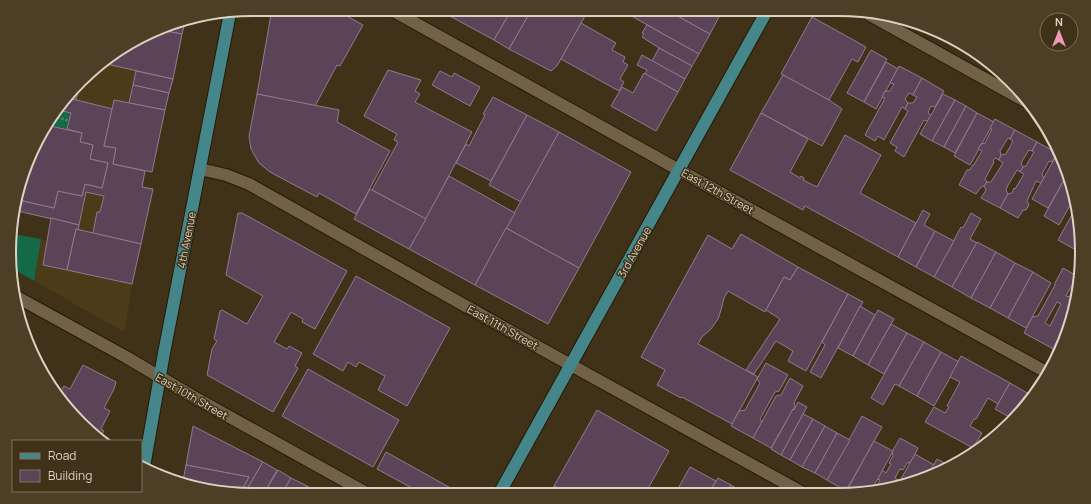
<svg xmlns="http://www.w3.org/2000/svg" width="1091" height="504" font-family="Manrope,sans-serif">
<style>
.built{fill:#4c3b19}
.green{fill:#146a46}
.building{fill:#5b4458;stroke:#92798f;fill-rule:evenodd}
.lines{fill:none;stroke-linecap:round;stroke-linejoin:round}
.street-casing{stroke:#261a01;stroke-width:14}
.primary-casing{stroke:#261a01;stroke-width:14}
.path{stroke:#837762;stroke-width:2.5;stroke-dasharray:2 2;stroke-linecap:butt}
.street{stroke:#716247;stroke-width:12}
.primary{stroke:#45868a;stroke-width:12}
.labels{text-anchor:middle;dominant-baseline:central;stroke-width:3;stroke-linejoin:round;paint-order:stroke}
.street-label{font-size:11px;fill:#dbd2c3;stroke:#403218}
.rim{fill:none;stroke:#dbd2c3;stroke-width:2}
</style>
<rect width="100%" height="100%" fill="#403218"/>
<path class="built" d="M102,63L136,71L129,103L165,110L152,172L145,171L142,186L153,189L141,244L67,270L132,284L125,330L122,331L12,268L13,234L47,241L51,218L113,109L76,100L80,84L92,69Z"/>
<g class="green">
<path d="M65,102L71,113L67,129L46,125Z"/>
<path d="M13,234L41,239L34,281L12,268Z"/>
</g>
<g class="building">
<path d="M272,9H334L363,25L340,66L337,65L315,106L257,94Z"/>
<path d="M437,9H512L494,40Z"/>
<path d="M512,9H532L509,49L494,40Z"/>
<path d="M532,9H570L571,10L572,9H589L557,66L551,71L509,49Z"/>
<path d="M628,9H665L710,34L699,54L626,13Z"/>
<path d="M665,9H709L720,15L710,34Z"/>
<path d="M709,9H724L720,15Z"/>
<path d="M812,17L866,47L858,62L852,59L829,100L781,74Z"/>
<path d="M183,21L181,26H184L182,34L160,30L174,22Z"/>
<path d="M581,23L616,43L612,50L625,57L623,62L628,65L620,79L624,82L619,91L561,59Z"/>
<path d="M647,25L699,54L692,66L659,48L642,37L644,34L642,33Z"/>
<path d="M160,30L182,34L173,79L102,63Z"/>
<path d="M659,48L692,66L685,79L652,61Z"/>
<path d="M871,50L887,59L864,102L847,93Z"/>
<path d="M642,55L685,79L678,92L645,74L647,70L637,65Z"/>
<path d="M886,62L898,69L876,109L864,102Z"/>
<path d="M899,66L922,78L913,95L909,93L905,99L908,103L905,109L902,107L884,140L878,136L875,141L865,135L885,98L882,97L885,91H890L894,84L890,83Z"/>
<path d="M388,70L421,80L415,91L420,94L415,102L472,132L426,219L372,190L398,142L394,140L397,134L364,116Z"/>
<path d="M136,71L173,79L169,93L133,85Z"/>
<path d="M440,71L452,77L454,73L480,87L470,106L432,85Z"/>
<path d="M644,73L678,92L656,131L611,106L622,87L633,93Z"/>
<path d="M783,75L829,100L842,109L822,146L761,113Z"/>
<path d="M922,78L944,91L935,107L931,106L928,112L931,116L928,121L924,120L904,157L895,151L897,147L890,143L908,111L905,109L908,103H913L917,97L913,95Z"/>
<path d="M80,84L76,100L68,98Z"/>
<path d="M133,85L169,93L165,110L129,103Z"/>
<path d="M257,94L339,110L337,122L390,151L356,214L319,193L317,197L270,172L259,163L251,149L249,136Z"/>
<path d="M943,94L955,100L932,141L920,134Z"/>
<path d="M493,97L527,115L491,181L456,163L466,144L469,146L485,115L483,114Z"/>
<path d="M68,98L113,109L104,146L116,148L113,164L145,171L142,187L153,189L141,244L93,233L97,212H100L104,196L86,192L79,225L13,210L14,205L21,186H22L19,200L54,208L58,191L82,196L85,184L102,188L108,163L90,159L93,145L80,142L82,133L67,129L71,113L63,111L65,102Z"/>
<path d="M114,100L165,110L152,172L113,164L116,148L104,146Z"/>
<path d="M955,100L966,106L944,147L932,141Z"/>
<path d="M966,106L977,113L955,153L944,147Z"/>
<path d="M761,113L808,139L790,172L800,178L801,176L804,178L803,180L817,187L845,135L881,155L860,193L916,223L898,257L805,206L803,210L730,170Z"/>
<path d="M977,113L994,122L970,165L954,156Z"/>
<path d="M527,115L559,132L521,202L489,185Z"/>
<path d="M995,119L1015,130L1010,139L1008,138L1000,151L1001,155L999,160L995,158L993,161L994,162L985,179L987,182L984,186L981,187L976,194L959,185L967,170H970L972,166H973L982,151L978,149L981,144L985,143L992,129L990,128Z"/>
<path d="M46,125L82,133L80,142L93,145L90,159L108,163L102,188L85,184L82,196L58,191L54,208L19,200L22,186H21L41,131Z"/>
<path d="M1015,130L1037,142L1032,151L1029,150L1021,163L1023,167L1020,172L1017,170L1008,185L1006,190L1008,194L1000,208L981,198L986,190L984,186L987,182H991L1003,163L999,160L1001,155L1006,154L1013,141L1010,139Z"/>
<path d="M559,132L631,172L579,268L506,228Z"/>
<path d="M1037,142L1057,153L1052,162L1049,161L1042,174L1044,179L1041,183L1036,181L1027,201L1029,205L1026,210H1023L1018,218L1000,208L1008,194L1012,193L1014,188L1015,189L1024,174L1020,172L1023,167L1026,166L1034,152L1032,151Z"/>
<path d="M1056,156L1064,160L1067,175L1048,208L1032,199Z"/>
<path d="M1067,175L1072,202L1059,225L1044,216Z"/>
<path d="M449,176L515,213L475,285L409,249Z"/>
<path d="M370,189L426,219L409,249L354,219Z"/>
<path d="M923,210L930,214L924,225L935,231L916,267L898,257Z"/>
<path d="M1074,211L1081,246L1078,251L1058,240Z"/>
<path d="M238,213H242L347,271L315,329L302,322L303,319L291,312L274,342L287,349L289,346L302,353L295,366L298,368L273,412L207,375L212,349L217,341L214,339L220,311L222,310L247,324L263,296L226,275Z"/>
<path d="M971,213L981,219L970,239L977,243L952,287L934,277L961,227L963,228Z"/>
<path d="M51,218L79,225L78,230L76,229L67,270L43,265Z"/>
<path d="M506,228L579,268L548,324L475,285Z"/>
<path d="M76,229L141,244L132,284L67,270Z"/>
<path d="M935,231L954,241L934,277L916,267Z"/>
<path d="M741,234L798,267L790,280L784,277L765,312L728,291L724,298L721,310L718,319L711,329L702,337L698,344L758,377L732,424L682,397L681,398L657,385L665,370L641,357L708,235L732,249Z"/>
<path d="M977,242L996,252L971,298L952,287Z"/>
<path d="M996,252L1015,263L990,308L971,298Z"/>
<path d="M1015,263L1033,272L1008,318L990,308Z"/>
<path d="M798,267L848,294L806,371L788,361L793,351L776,341L754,374L746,370L780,319L766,310L784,277L790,280Z"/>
<path d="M1063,268L1077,276L1066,296L1069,297L1075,287L1064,345L1059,352L1024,333L1032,317L1038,316L1055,285V283ZM1057,302L1061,304L1050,326L1045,323Z"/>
<path d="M1033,272L1051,283L1026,328L1008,318Z"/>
<path d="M356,276L450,328L407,406L378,390L385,376L359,362L356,367L348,362L343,371L313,354Z"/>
<path d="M848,294L863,302L821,378L810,372L825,345L822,342Z"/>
<path d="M860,306L875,315L853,356L838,348Z"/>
<path d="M878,310L894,319L868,365L853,356Z"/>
<path d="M891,324L907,333L884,374L868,365Z"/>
<path d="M907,333L924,342L899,386L895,384L883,405L871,398Z"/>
<path d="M924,342L941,352L917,396L899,386Z"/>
<path d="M941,352L959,362L934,406L917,396Z"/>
<path d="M961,356L1010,383L998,404L988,398L976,419H974L970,426L982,433L973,448L925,422L934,407L945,413L949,407L947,406L960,382L950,377Z"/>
<path d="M766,363L788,375L779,391L775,392L760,419L762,422L753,438L731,426L739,411L745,410L760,383L757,379Z"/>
<path d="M83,365L116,382L114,389L104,408L110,411L101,429L104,431L99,439L92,435L59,395L64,386L70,389Z"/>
<path d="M308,369L399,420L373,467L282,416Z"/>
<path d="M790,378L803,386L794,403L795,406L771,448L753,438L776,396L781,395Z"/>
<path d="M1010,383L1034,397L1032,400L1007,424L1011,418L995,409Z"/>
<path d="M798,402L807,407L781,455L771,449L793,409L794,410Z"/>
<path d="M597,410L669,451L645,494H569L554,486Z"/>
<path d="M803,414L813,419L790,460L781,455Z"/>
<path d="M862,416L882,427L846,491L827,480Z"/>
<path d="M813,419L825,426L802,467L790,460Z"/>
<path d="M193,426L263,462L247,489L243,487L249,477L186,465Z"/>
<path d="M825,426L837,433L815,473L802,467Z"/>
<path d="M837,433L850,440L827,480L815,473Z"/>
<path d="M900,438L918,448L911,462L907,463L903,470L900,469L895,478L900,481L897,486L873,492L880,480L877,479L882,470L886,473L891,464L889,463L893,456L892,452Z"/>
<path d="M874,441L893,451L870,493H853L847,490Z"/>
<path d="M386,452L456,491L454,494H423L377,469Z"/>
<path d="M915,454L934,465L926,478L897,486Z"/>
<path d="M937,459L950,466L932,476L926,478Z"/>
<path d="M263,462L277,470L263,495H257L247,489Z"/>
<path d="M186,465L249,477L240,493L183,481Z"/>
<path d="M690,467L716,481L709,493L675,494Z"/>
<path d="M278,470L291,478L281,495H263Z"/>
<path d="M291,478L307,486L302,495H281Z"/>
<path d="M718,478L731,485L726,493H709Z"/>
<path d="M731,485L744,493H726Z"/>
<path d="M307,486L321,495H302Z"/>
<path d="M554,486L569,494H550Z"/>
</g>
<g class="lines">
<defs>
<g id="street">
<path d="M390,9L679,170L1048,373"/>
<path d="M870,15L1025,101"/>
<path d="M200,169L226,175L249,184L540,348L803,493"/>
<path d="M15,296L126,357L192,396L370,495"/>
</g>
<g id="primary">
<path d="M144,467L164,353L230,13"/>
<path d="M499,494L768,9"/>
</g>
</defs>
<use href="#street" class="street-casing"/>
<use href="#primary" class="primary-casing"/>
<path class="path" d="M54,116L69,121"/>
<use href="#street" class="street"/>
<use href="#primary" class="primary"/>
</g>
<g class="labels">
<g class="street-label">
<text transform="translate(718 191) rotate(29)">East 12th Street</text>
<text transform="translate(186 240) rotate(-79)">4th Avenue</text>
<text transform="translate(634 252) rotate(-61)">3rd Avenue</text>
<text transform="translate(503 327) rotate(29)">East 11th Street</text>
<text transform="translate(192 396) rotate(30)">East 10th Street</text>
</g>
</g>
<path d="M0 0H1091V504H0ZM252 16H839A236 236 0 0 1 1075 252V252A236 236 0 0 1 839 488H252A236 236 0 0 1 16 252V252A236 236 0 0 1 252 16Z" fill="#4c3f26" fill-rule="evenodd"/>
<path class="rim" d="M252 16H839A236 236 0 0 1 1075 252V252A236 236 0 0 1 839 488H252A236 236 0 0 1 16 252V252A236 236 0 0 1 252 16Z"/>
<rect x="12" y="440" width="130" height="52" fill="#403218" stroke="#7e725c"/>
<rect x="20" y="453" width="20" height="6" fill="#45868a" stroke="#7e725c"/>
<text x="48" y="460" font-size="12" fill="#dbd2c3">Road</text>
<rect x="20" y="470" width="20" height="12" fill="#5b4458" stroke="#7e725c"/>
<text x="48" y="480" font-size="12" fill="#dbd2c3">Building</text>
<g transform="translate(1059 32)"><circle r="19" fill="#403218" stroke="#7e725c"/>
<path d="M0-3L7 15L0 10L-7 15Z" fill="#f09ab6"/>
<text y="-6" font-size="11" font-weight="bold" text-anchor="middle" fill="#dbd2c3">N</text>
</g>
</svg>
